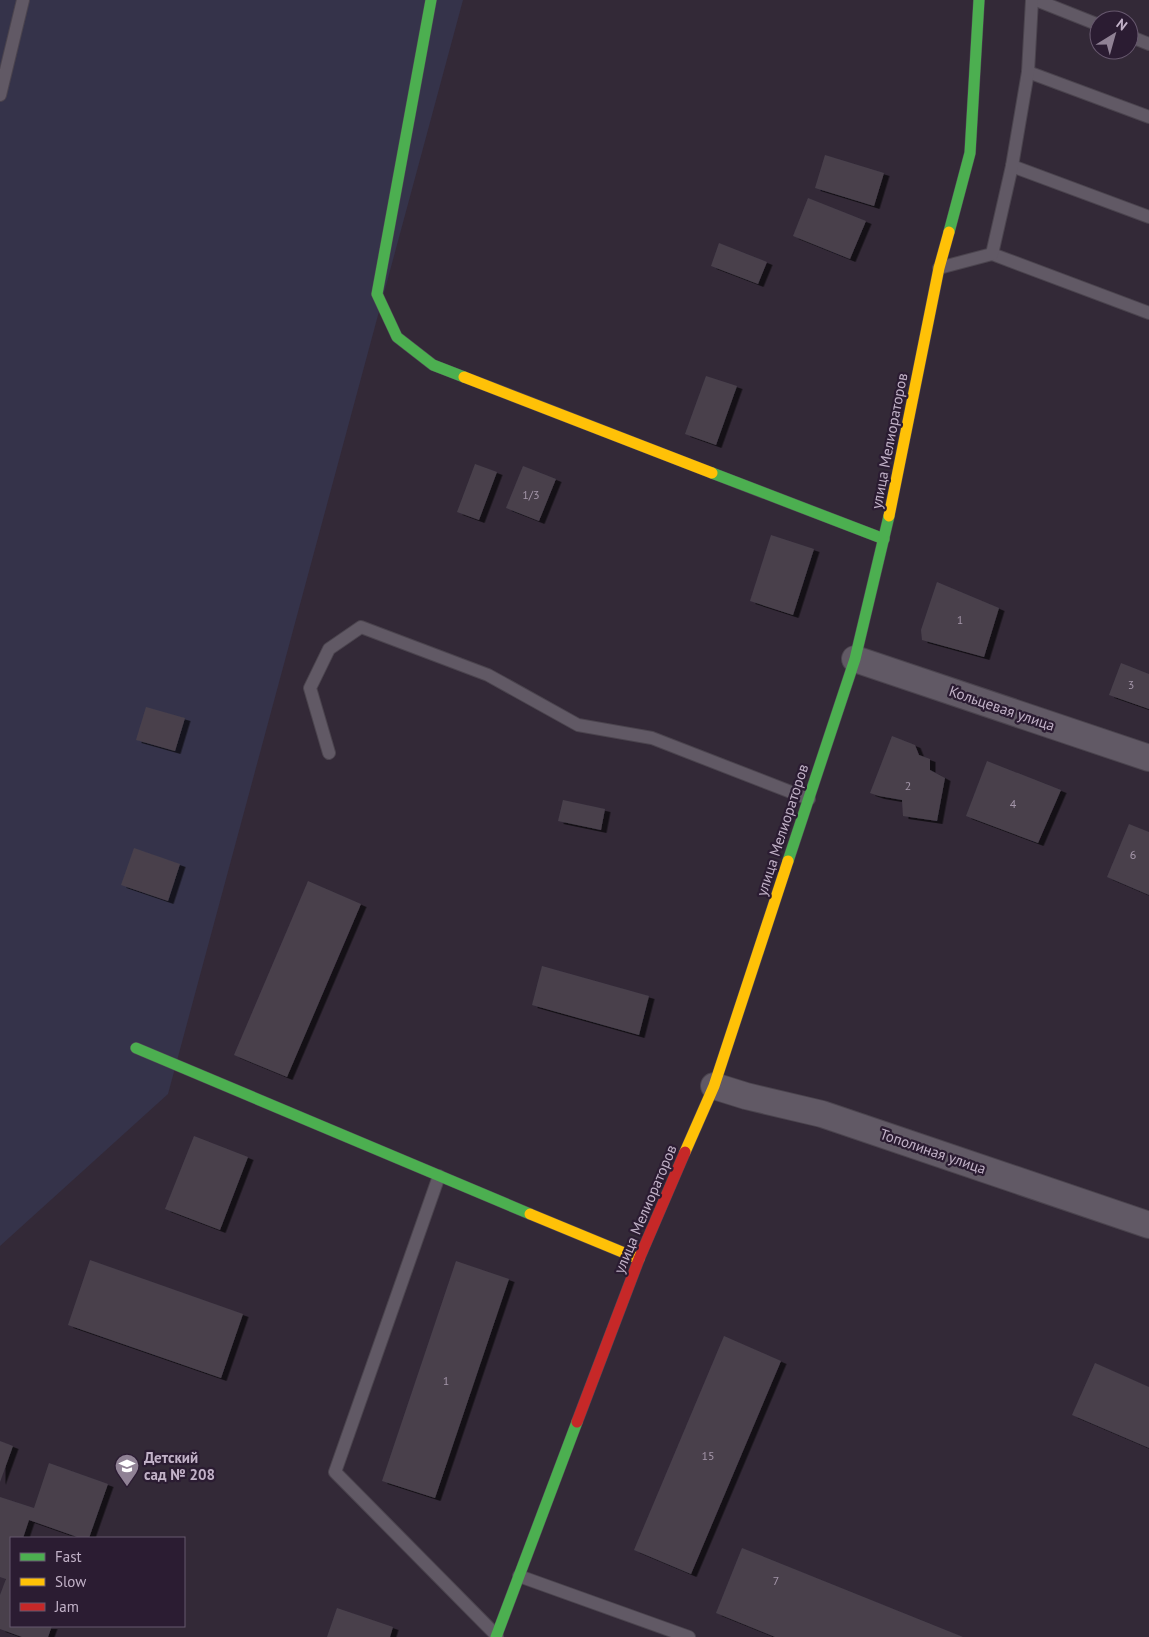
<svg xmlns="http://www.w3.org/2000/svg" width="1149" height="1637" font-family="'PT Sans',sans-serif">
<style>
.green{fill:#35334a}
.building{fill:#48404c;filter:url(#shadow)}
.lines{fill:none;stroke-linecap:round;stroke-linejoin:round}
.lane-casing{stroke:#4b444e;stroke-width:14}
.street-casing{stroke:#4b444e;stroke-width:28}
.fast-casing{stroke:#4f4654;stroke-width:12}
.slow-casing{stroke:#4f4654;stroke-width:12}
.jam-casing{stroke:#4f4654;stroke-width:12}
.lane{stroke:#615965;stroke-width:12}
.street{stroke:#615965;stroke-width:26}
.fast{stroke:#4caf50;stroke-width:11}
.slow{stroke:#ffc107;stroke-width:11}
.jam{stroke:#c62828;stroke-width:11}
.labels{text-anchor:middle;dominant-baseline:central;stroke-width:4.5;stroke-linejoin:round;paint-order:stroke}
.number-label{font-size:12px;fill:#a496a9}
.street-label{font-size:15px;fill:#c2b2c8;stroke:#2b1c32}
.poi-label{font-size:15px;font-weight:bold;fill:#c2b2c8;stroke:#2b1c32;text-anchor:start}
</style>
<defs>
<filter id="shadow"><feDropShadow dx="5.5" dy="3" stdDeviation="0" flood-color="#0009"/></filter>
</defs>
<rect width="100%" height="100%" fill="#332937"/>
<path class="green" d="M0,0H463L168,1094L0,1246Z"/>
<g class="building">
<path d="M825,155L884,173L874,206L815,188Z"/>
<path d="M808,198L866,221L850,259L793,236Z"/>
<path d="M719,243L767,262L758,284L711,266Z"/>
<path d="M706,376L737,386L716,445L685,434Z"/>
<path d="M475,464L497,472L479,520L457,512Z"/>
<path d="M523,466L556,479L539,521L506,508Z"/>
<path d="M771,535L814,549L793,615L750,601Z"/>
<path d="M937,582L999,608L984,657L922,640L921,630Z"/>
<path d="M1121,663L1149,674V709L1109,695Z"/>
<path d="M146,707L185,718L175,751L136,740Z"/>
<path d="M892,736L915,745L919,755L930,759V770L945,778L937,821L903,816L902,800L879,796L870,793Z"/>
<path d="M987,761L1061,790L1038,843L966,816Z"/>
<path d="M563,800L605,809L601,830L558,821Z"/>
<path d="M1129,824L1149,832V895L1107,877Z"/>
<path d="M134,848L180,864L168,901L121,885Z"/>
<path d="M308,881L361,904L287,1077L234,1055Z"/>
<path d="M542,966L649,996L639,1035L532,1005Z"/>
<path d="M194,1136L248,1157L220,1230L165,1209Z"/>
<path d="M90,1260L243,1314L221,1378L68,1325Z"/>
<path d="M456,1261L509,1279L435,1498L382,1481Z"/>
<path d="M724,1336L781,1361L691,1574L634,1550Z"/>
<path d="M1095,1363L1149,1387V1448L1072,1415Z"/>
<path d="M0,1441L13,1446L0,1482Z"/>
<path d="M49,1463L108,1484L89,1538H80L29,1520L23,1538H11V1626H52L48,1637H22L0,1629V1595L6,1579L0,1577V1497L34,1508Z"/>
<path d="M742,1548L963,1637H775L716,1613Z"/>
<path d="M337,1608L393,1627L390,1637H327Z"/>
</g>
<g class="lines">
<defs>
<g id="lane">
<path d="M1036,0L1099,25"/>
<path d="M1129,36L1149,44"/>
<path d="M1028,72L1149,117"/>
<path d="M0,95L23,0"/>
<path d="M1012,166L1149,217"/>
<path d="M992,254L1149,313"/>
<path d="M939,268L992,254L1012,166L1028,72L1032,0"/>
<path d="M329,753L310,688L329,649L361,627L488,675L578,725L652,738L809,799"/>
<path d="M439,1176L335,1472L497,1636"/>
<path d="M519,1576L689,1637"/>
</g>
<g id="street">
<path d="M855,659L1149,758"/>
<path d="M714,1086L746,1096L822,1114L1149,1225"/>
</g>
<g id="fast">
<path d="M431,0L377,294L397,337L433,365L464,377"/>
<path d="M949,232L970,153L979,0"/>
<path d="M712,473L884,539"/>
<path d="M788,861L855,659L889,516"/>
<path d="M136,1048L530,1214"/>
<path d="M496,1637L577,1422"/>
</g>
<g id="slow">
<path d="M464,377L712,473"/>
<path d="M889,516L939,268L949,232"/>
<path d="M685,1152L714,1086L788,861"/>
<path d="M530,1214L639,1259"/>
</g>
<path id="jam" d="M577,1422L639,1259L685,1152"/>
</defs>
<use href="#lane" class="lane-casing"/>
<use href="#street" class="street-casing"/>
<use href="#fast" class="fast-casing"/>
<use href="#slow" class="slow-casing"/>
<use href="#jam" class="jam-casing"/>
<use href="#lane" class="lane"/>
<use href="#street" class="street"/>
<use href="#fast" class="fast"/>
<use href="#slow" class="slow"/>
<use href="#jam" class="jam"/>
</g>
<defs>
<symbol id="school-pin" viewBox="-11 -11 22 30"><path d="M0 17L-7.5 6A9.5 9.5 0 1 1 7.5 6Z" fill="#908295" stroke="#2b1c32"/><path d="M0-5L7-2L0 1L-7-2ZM-4 1L0 2.5L4 1V4Q0 6-4 4Z" fill="#fff"/></symbol>
</defs>
<g fill-rule="evenodd">
<use href="#school-pin" x="113" y="1452" width="28" height="38"/>
</g>
<g class="labels">
<g class="number-label">
<text x="531" y="494">1/3</text>
<text x="960" y="619">1</text>
<text x="1131" y="684">3</text>
<text x="908" y="785">2</text>
<text x="1013" y="803">4</text>
<text x="1133" y="854">6</text>
<text x="446" y="1380">1</text>
<text x="708" y="1455">15</text>
<text x="776" y="1580">7</text>
</g>
<g class="street-label">
<text transform="translate(889 441) rotate(-79)">улица Мелиораторов</text>
<text transform="translate(1002 708) rotate(19)">Кольцевая улица</text>
<text transform="translate(782 830) rotate(-72)">улица Мелиораторов</text>
<text transform="translate(933 1151) rotate(19)">Тополиная улица</text>
<text transform="translate(645 1209) rotate(-67)">улица Мелиораторов</text>
</g>
<g class="poi-label">
<text x="144" y="1457">Детский<tspan x="144" dy="17">сад № 208</tspan></text>
</g>
</g>
<rect x="10" y="1537" width="175" height="90" fill="#2b1c32" stroke="#67586e"/>
<rect x="20" y="1553" width="25" height="8" fill="#4caf50" stroke="#67586e"/>
<text x="55" y="1562" font-size="15" fill="#c2b2c8">Fast</text>
<rect x="20" y="1578" width="25" height="8" fill="#ffc107" stroke="#67586e"/>
<text x="55" y="1587" font-size="15" fill="#c2b2c8">Slow</text>
<rect x="20" y="1603" width="25" height="8" fill="#c62828" stroke="#67586e"/>
<text x="55" y="1612" font-size="15" fill="#c2b2c8">Jam</text>
<g transform="translate(1114 35) rotate(37)"><circle r="24" fill="#2b1c32" stroke="#67586e"/>
<path d="M0-4L9 19L0 12L-9 19Z" fill="#908295"/>
<text y="-8" font-size="14" font-weight="bold" text-anchor="middle" fill="#c2b2c8">N</text>
</g>
</svg>
